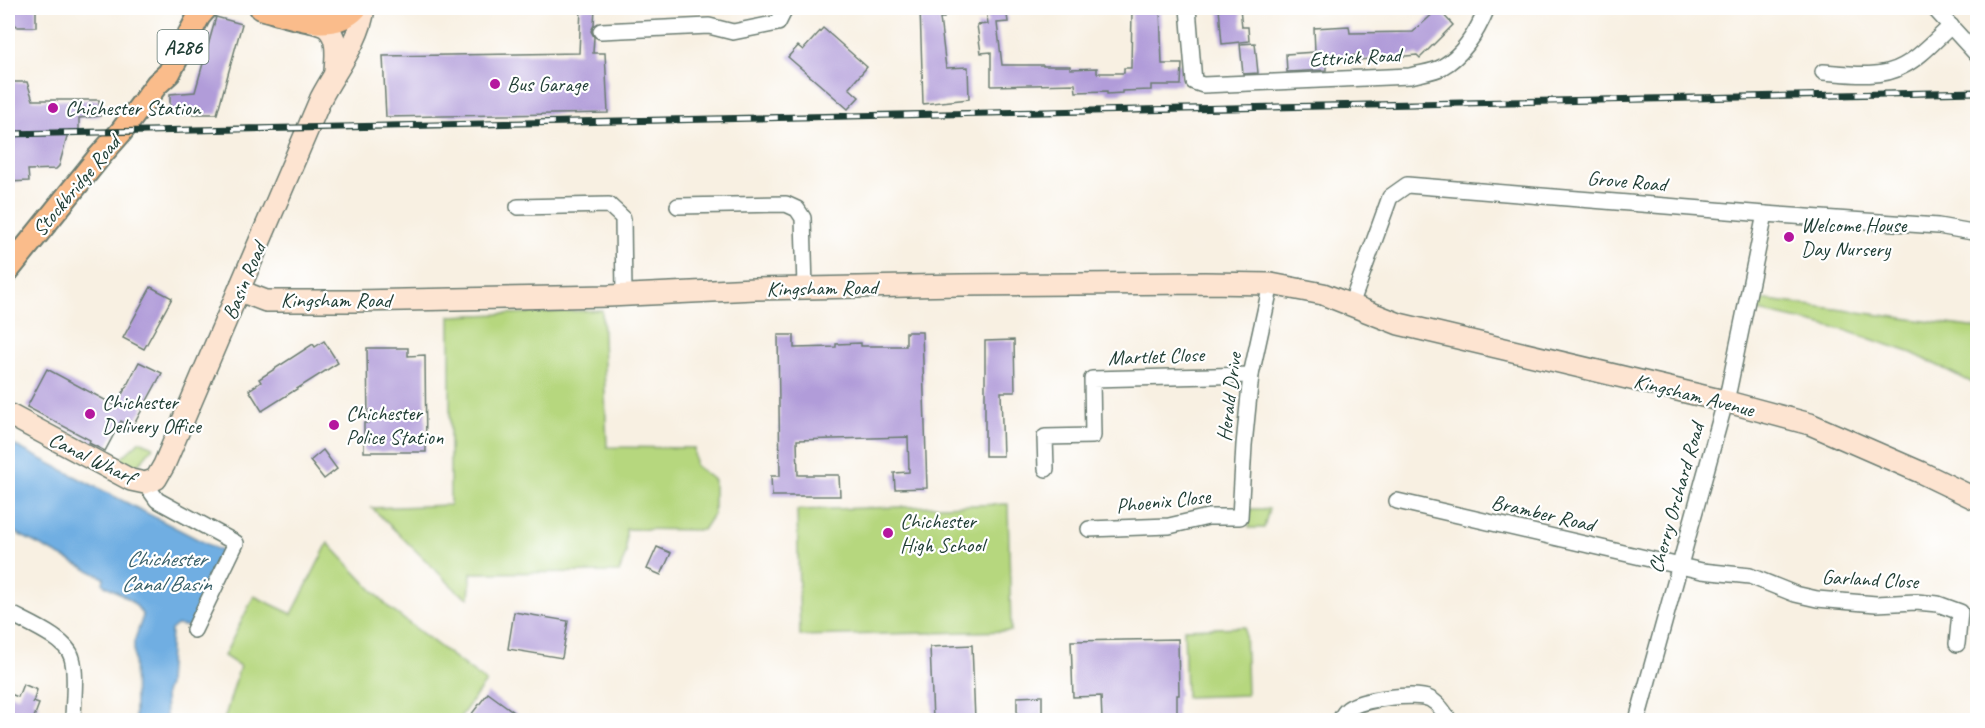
<svg xmlns="http://www.w3.org/2000/svg" width="1985" height="728" font-family="Caveat,sans-serif">
<style>
.green{fill:#b6d77e;stroke:#6a8a59;stroke-width:1.5}
.water{fill:#70aee2;stroke:#48768b;stroke-width:1.5}
.building{fill:#b19cd9}
.lines{fill:none;stroke-linecap:round;stroke-linejoin:round}
.street-casing{stroke:#6b7c71;stroke-width:18}
.secondary-casing{stroke:#6b7c71;stroke-width:24}
.primary-casing{stroke:#6b7c71;stroke-width:26}
.street{stroke:#fff;stroke-width:15}
.secondary{stroke:#fde4d1;stroke-width:21}
.primary{stroke:#fabc8b;stroke-width:22}
.rail-casing{stroke:#1f3d34;stroke-width:7}
.rail{stroke:#fff;stroke-width:4.5;stroke-dasharray:14;stroke-linecap:butt}
.poi-dot{fill:#b5179e;stroke:#fff;stroke-width:2}
.labels{text-anchor:middle;dominant-baseline:central;stroke-width:4.5;stroke-linejoin:round;paint-order:stroke}
.shield{fill:#fff;stroke:#627771;stroke-width:1.5}
.shield-label{font-size:20px;font-weight:bold;fill:#1f3d34}
.street-label{font-size:21px;fill:#1f3d34;stroke:#fff}
.poi-label{font-size:21px;fill:#1f3d34;stroke:#fff;text-anchor:start}
.water-label{font-size:22px;font-style:italic;fill:#375f68;stroke:#fff}
</style>
<rect width="100%" height="100%" fill="#fff"/>
<filter id="ink" filterUnits="userSpaceOnUse"><feTurbulence type="fractalNoise" baseFrequency=".0167" numOctaves="2"/><feDisplacementMap in="SourceGraphic" scale="12" xChannelSelector="R" yChannelSelector="G"/><feConvolveMatrix kernelMatrix="1 2 1 2 8 2 1 2 1" color-interpolation-filters="sRGB"/></filter>
<filter id="wash" filterUnits="userSpaceOnUse"><feTurbulence type="fractalNoise" baseFrequency=".008" numOctaves="4" result="noise"/><feDisplacementMap in="SourceGraphic" scale="24" xChannelSelector="R" yChannelSelector="G"/><feGaussianBlur stdDeviation="1.35" result="paint"/><feColorMatrix in="noise" values="0 0 0 0 0 0 0 0 0 0 0 0 0 0 0 0 0 1.4 0 .05"/><feComposite in="paint" operator="in"/></filter>
<g filter="url(#wash)">
<rect width="100%" height="100%" fill="#f8f0e2"/>
<g class="green">
<path d="M1753,298L1977,328V385L1912,353L1844,330L1750,309Z"/>
<path d="M602,310L607,447L694,448L695,465L714,480V513L703,530L626,529V553L619,572L471,573L469,598L458,592L372,508L450,505V316Z"/>
<path d="M140,441L153,447L134,470L117,462Z"/>
<path d="M1008,504L1011,631L800,636L797,510Z"/>
<path d="M1250,509H1269L1264,528H1249Z"/>
<path d="M328,543L389,608L486,682L458,720H224L240,666L224,656L254,596L292,614Z"/>
<path d="M1245,627L1247,695L1186,697L1184,629Z"/>
</g>
<path class="water" d="M8,442L223,552L190,627L177,625L171,630L168,685L165,693L166,720H135L134,642L143,616C135,599 118,593 103,584L104,578L8,529Z"/>
<g id="blocks">
<g class="building">
<path d="M8,8H36V27H18L8,18Z"/>
<path d="M581,8H595L594,25L591,31L594,37L593,53H605L608,113L386,117L383,56L579,53Z"/>
<path d="M920,8H944V18H940L946,68L968,67L969,99L923,104Z"/>
<path d="M986,8H1006L1008,22L997,23L1002,65H1043V66H1070V69L1097,68V73H1124V68H1131L1132,8H1160L1162,64H1182L1181,85H1151V90L1122,91V93L1107,94V91L1076,92L1075,84L991,86V52L981,53L977,25L988,24Z"/>
<path d="M1219,8H1240L1242,27H1248L1249,41L1222,44Z"/>
<path d="M1438,9L1453,25L1420,58L1417,55L1359,60V55L1326,58V70L1287,72L1286,54L1315,52L1314,28L1349,26L1350,33L1413,32Z"/>
<path d="M216,17L242,24L217,114H170V94L195,92Z"/>
<path d="M823,28L867,67L849,88L859,97L848,109L788,57L798,46L803,50Z"/>
<path d="M1255,43L1258,73L1243,74L1240,44Z"/>
<path d="M8,82H27L33,100H99L100,116L79,118V130H69L59,166L56,169L28,170L29,181L8,182Z"/>
<path d="M151,287L172,298L144,349L123,338Z"/>
<path d="M906,332H922L927,488L895,489L894,473L909,472L908,437L797,440L798,475H839L840,496H772L771,476H780L778,335H794V348L836,347V344L861,343V346H906Z"/>
<path d="M1014,340L1015,392H1001L1003,456H985V341Z"/>
<path d="M324,341L338,363L262,411L249,390L261,382L259,379L313,344L315,347Z"/>
<path d="M367,348H408V356L425,355L426,452H364V423H368Z"/>
<path d="M139,362L162,373L132,428L121,421L105,451L89,443L90,440L27,407L47,369L116,406Z"/>
<path d="M323,450L337,469L324,479L310,461Z"/>
<path d="M657,547L671,553L661,575L647,569Z"/>
<path d="M514,612L568,621L562,658L508,649Z"/>
<path d="M1178,639L1179,695H1177V720H1102L1101,696L1073,697L1071,641Z"/>
<path d="M972,645L975,720H933L930,647Z"/>
<path d="M23,684L37,690L33,702L39,704L33,720H8V693L18,697Z"/>
<path d="M488,693L525,720H467Z"/>
<path d="M1042,696V720H1017V697Z"/>
</g>
</g>
</g>
<g filter="url(#ink)">
<use href="#blocks" fill-opacity="0" stroke="#6b7c71" stroke-width="1.5"/>
<g class="lines">
<defs>
<g id="street">
<path d="M1188,8L1194,82L1203,85L1410,76C1420,73 1434,72 1442,67C1465,54 1478,30 1487,8"/>
<path d="M1934,8L1978,56"/>
<path d="M601,31L709,26L733,32L778,23L783,13V8"/>
<path d="M1823,72C1848,74 1881,79 1903,66C1921,57 1936,39 1951,26"/>
<path d="M678,206L786,204L797,209L803,218L805,288"/>
<path d="M518,207L609,205L623,218L624,295"/>
<path d="M1351,305L1390,197L1407,185L1765,214L1938,226L1978,233"/>
<path d="M1046,469L1045,437L1093,436L1092,379L1251,375"/>
<path d="M145,483L157,500L236,543L194,630"/>
<path d="M1397,501L1702,571L1750,576L1795,594L1817,599L1876,604L1916,602L1938,604L1960,612L1957,644"/>
<path d="M1089,529L1169,526L1208,517H1240L1244,445L1251,375L1271,284"/>
<path d="M8,612C25,622 67,638 72,658C77,675 73,703 73,720"/>
<path d="M1340,720C1342,716 1344,712 1348,709C1361,699 1416,692 1430,699C1439,704 1444,712 1449,720"/>
<path d="M1637,720L1729,388L1765,214"/>
</g>
<g id="secondary">
<path d="M312,22C316,23 323,25 326,27C339,37 336,57 335,71"/>
<path d="M240,291L266,301H355L609,296L754,289L960,285L1205,283L1271,284L1323,294L1399,324L1724,401L1810,424L1920,472L1978,500"/>
<path d="M8,414L131,480L145,483L156,479L164,465L321,98C336,69 360,41 364,8"/>
</g>
<g id="primary">
<path d="M261,8C291,16 332,34 356,8"/>
<path d="M8,270L99,157L121,132L157,84L169,73L199,16L206,8"/>
</g>
</defs>
<use href="#street" class="street-casing"/>
<use href="#secondary" class="secondary-casing"/>
<use href="#primary" class="primary-casing"/>
<use href="#street" class="street"/>
<use href="#secondary" class="secondary"/>
<use href="#primary" class="primary"/>
<defs>
<path id="rail" d="M8,134L1978,92"/>
</defs>
<use href="#rail" class="rail-casing"/>
<use href="#rail" class="rail"/>
</g>
</g>
<g class="poi-dot">
<circle cx="495" cy="84" r="6"/>
<circle cx="53" cy="108" r="6"/>
<circle cx="1789" cy="237" r="6"/>
<circle cx="90" cy="414" r="6"/>
<circle cx="334" cy="425" r="6"/>
<circle cx="888" cy="533" r="6"/>
</g>
<g class="labels">
<rect class="shield" x="157.5" y="30" width="51" height="34" rx="4.5"/>
<g class="shield-label">
<text x="183" y="47">A286</text>
</g>
<g class="street-label">
<text transform="translate(1355 57) rotate(-3)">Ettrick Road</text>
<text transform="translate(1627 181) rotate(5)">Grove Road</text>
<text transform="translate(76 186) rotate(-50)">Stockbridge Road</text>
<text transform="translate(244 281) rotate(-67)">Basin Road</text>
<text transform="translate(822 288) rotate(-1)">Kingsham Road</text>
<text x="336" y="300">Kingsham Road</text>
<text transform="translate(1156 356) rotate(-2)">Martlet Close</text>
<text transform="translate(1694 395) rotate(14)">Kingsham Avenue</text>
<text transform="translate(1229 397) rotate(-83)">Herald Drive</text>
<text transform="translate(92 458) rotate(26)">Canal Wharf</text>
<text transform="translate(1676 498) rotate(-74)">Cherry Orchard Road</text>
<text transform="translate(1163 501) rotate(-6)">Phoenix Close</text>
<text transform="translate(1543 513) rotate(13)">Bramber Road</text>
<text transform="translate(1870 579) rotate(3)">Garland Close</text>
</g>
<g class="poi-label">
<text x="507" y="84">Bus Garage</text>
<text x="65" y="108">Chichester Station</text>
<text x="1801" y="225">Welcome House<tspan x="1801" dy="24">Day Nursery</tspan></text>
<text x="102" y="402">Chichester<tspan x="102" dy="24">Delivery Office</tspan></text>
<text x="346" y="413">Chichester<tspan x="346" dy="24">Police Station</tspan></text>
<text x="900" y="521">Chichester<tspan x="900" dy="24">High School</tspan></text>
</g>
<g class="water-label">
<text x="166" y="559">Chichester<tspan x="166" dy="25">Canal Basin</tspan></text>
</g>
</g>
<rect width="1985" height="728" fill="none" stroke="#fff" stroke-width="30"/>
</svg>
